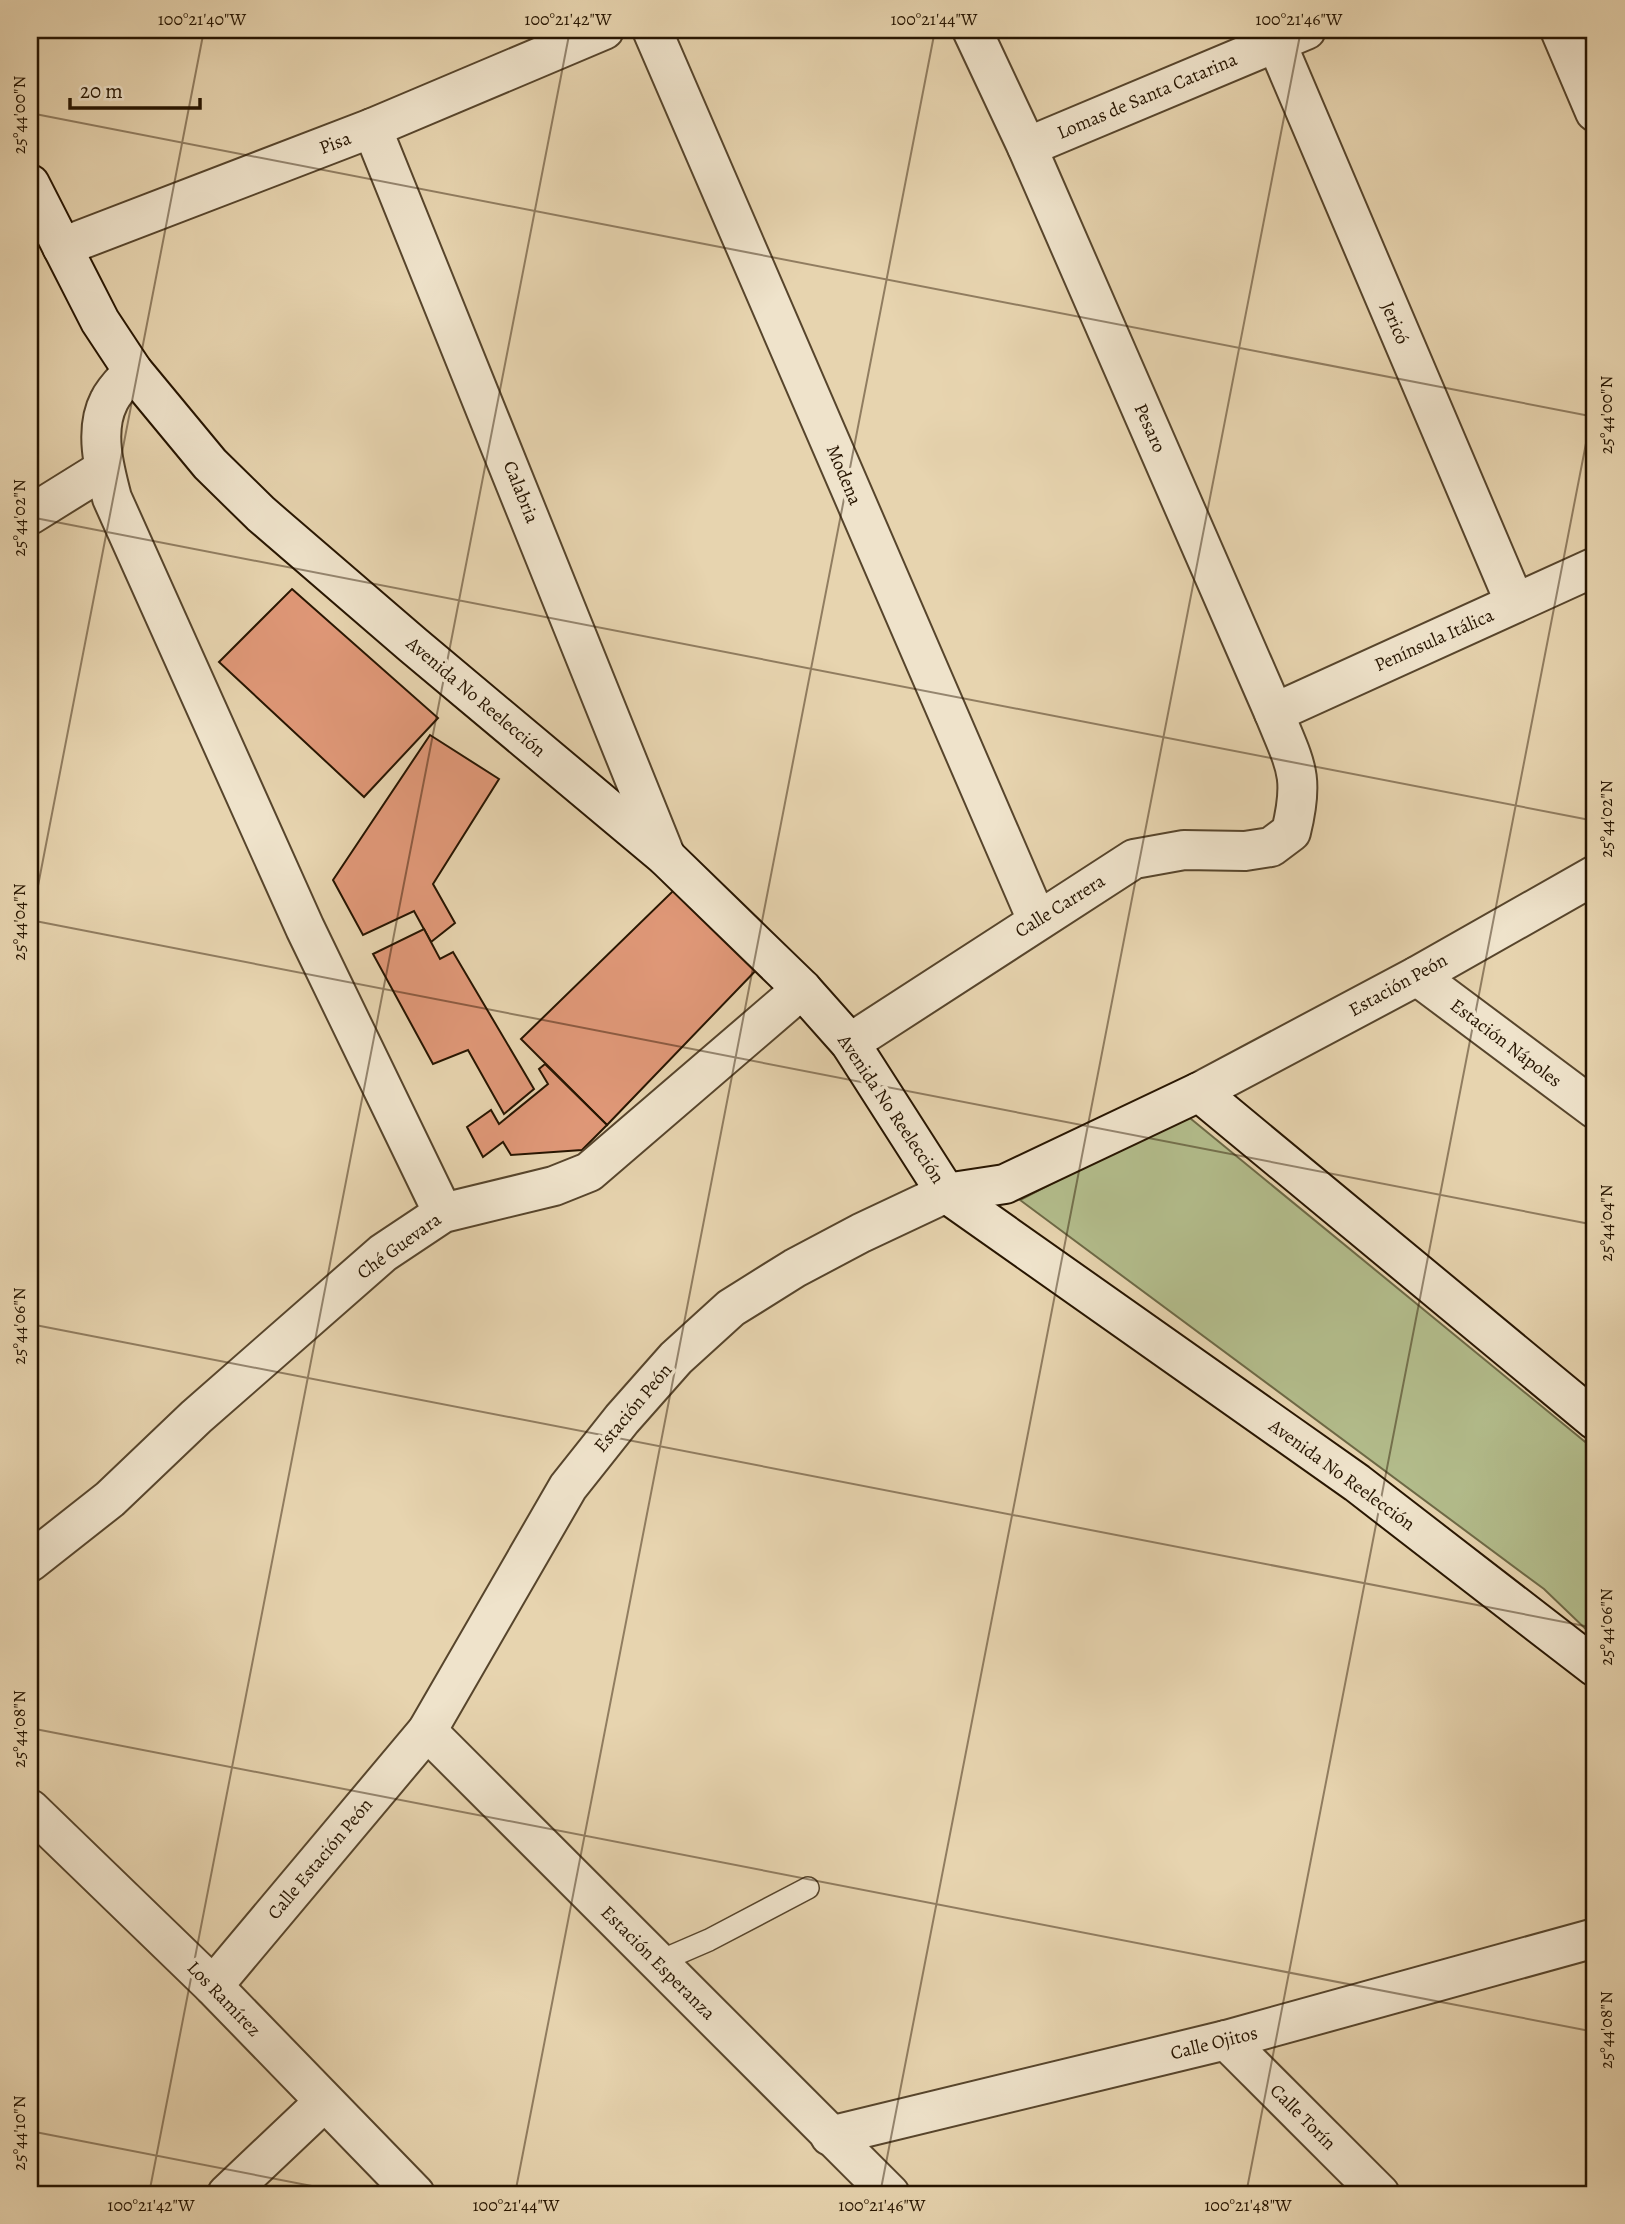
<svg xmlns="http://www.w3.org/2000/svg" width="1625" height="2224" font-family="Alegreya,serif">
<style>
.green{fill:#b3bd8c;stroke:#6d6946;stroke-width:2}
.building{fill:#e09878;stroke:#271501;stroke-width:2}
.lines{fill:none;stroke-linecap:round;stroke-linejoin:round}
.lane-casing{stroke:#57452c;stroke-width:24}
.street-casing{stroke:#57452c;stroke-width:42}
.secondary-casing{stroke:#271501;stroke-width:42}
.lane{stroke:#efe3cb;stroke-width:21}
.street{stroke:#efe3cb;stroke-width:38}
.secondary{stroke:#efe3cb;stroke-width:38}
.ticks{fill:none;stroke:#271501;stroke-width:2;stroke-opacity:0.45}
.labels{text-anchor:middle;dominant-baseline:central;stroke-width:7;stroke-linejoin:round;paint-order:stroke}
.street-label{font-size:19px;fill:#271501;stroke:#efe3cb}
.neatline{fill:none;stroke:#271501;stroke-width:2.5}
.ticks-label{font-size:18px;text-anchor:middle;fill:#271501}
</style>
<rect width="100%" height="100%" fill="#e7d4af"/>
<filter id="stains"><feTurbulence type="fractalNoise" baseFrequency=".00286" numOctaves="4"/><feColorMatrix values="0 0 0 0 .2 0 0 0 0 .09 0 0 0 0 .02 0 0 0 .5 -.17"/></filter>
<radialGradient id="worn" r=".72"><stop offset=".6" stop-color="#630" stop-opacity="0"/><stop offset="1" stop-color="#630" stop-opacity=".3"/></radialGradient>
<path class="green" d="M1185,1114L1595,1450V1638L1544,1589L1020,1200Z"/>
<g class="building">
<path d="M292,589L438,718L364,797L219,662Z"/>
<path d="M430,735L499,779L433,884L455,923L431,942L414,911L363,935L333,880Z"/>
<path d="M673,891L762,964L607,1125L521,1039Z"/>
<path d="M424,929L440,959L453,952L534,1089L504,1114L468,1050L433,1064L373,954Z"/>
<path d="M545,1064L607,1125L582,1150L511,1155L503,1142L483,1157L467,1127L491,1110L499,1124L548,1084L539,1069Z"/>
</g>
<g class="lines">
<defs>
<path id="lane" d="M658,1962L709,1940L808,1888"/>
<g id="street">
<path d="M652,30L1037,920"/>
<path d="M1560,30L1595,112"/>
<path d="M1276,42L1515,603"/>
<path d="M372,128L666,857"/>
<path d="M1027,147L1306,30"/>
<path d="M62,247L372,128L604,30"/>
<path d="M133,371C125,380 114,390 109,401C94,430 104,468 112,498L305,928L443,1213"/>
<path d="M30,515L104,469"/>
<path d="M1274,713L1595,567"/>
<path d="M1417,976L1595,1109"/>
<path d="M850,1043L1134,859L1184,850L1245,851L1271,847L1291,832C1305,775 1295,765 1274,713L1027,147L972,30"/>
<path d="M1199,1092L1417,976L1595,875"/>
<path d="M30,1562L110,1499L196,1417L383,1253L443,1213L554,1186L589,1172L802,989"/>
<path d="M427,1731L890,2194"/>
<path d="M30,1809L213,1986L415,2194"/>
<path d="M213,1986L427,1731L568,1487L622,1419L676,1358L731,1308L795,1268L861,1233L946,1193"/>
<path d="M1226,2040L1380,2194"/>
<path d="M830,2136L1226,2040L1595,1938"/>
<path d="M227,2194L323,2103"/>
</g>
<g id="secondary">
<path d="M30,184L100,321L133,371L210,464L261,514L413,645L666,857L802,989L850,1043L946,1193L1357,1483L1595,1667"/>
<path d="M946,1193L1005,1184L1199,1092L1595,1420"/>
</g>
</defs>
<use href="#lane" class="lane-casing"/>
<use href="#street" class="street-casing"/>
<use href="#secondary" class="secondary-casing"/>
<use href="#lane" class="lane"/>
<use href="#street" class="street"/>
<use href="#secondary" class="secondary"/>
</g>
<path class="ticks" d="M30,113L1595,417M30,517L1595,821M30,920L1595,1225M30,927L204,30M30,1324L1595,1628M30,1728L1595,2032M30,2131L353,2194M149,2194L570,30M515,2194L935,30M880,2194L1301,30M1246,2194L1595,397"/>
<g class="labels">
<g class="street-label">
<text transform="translate(1147 96) rotate(-23)">Lomas de Santa Catarina</text>
<text transform="translate(335 143) rotate(-21)">Pisa</text>
<text transform="translate(1395 323) rotate(67)">Jericó</text>
<text transform="translate(1150 428) rotate(66)">Pesaro</text>
<text transform="translate(844 475) rotate(67)">Modena</text>
<text transform="translate(521 492) rotate(68)">Calabria</text>
<text transform="translate(1434 640) rotate(-24)">Península Itálica</text>
<text transform="translate(476 697) rotate(40)">Avenida No Reelección</text>
<text transform="translate(1060 906) rotate(-32)">Calle Carrera</text>
<text transform="translate(1398 985) rotate(-29)">Estación Peón</text>
<text transform="translate(1506 1043) rotate(37)">Estación Nápoles</text>
<text transform="translate(891 1109) rotate(56)">Avenida No Reelección</text>
<text transform="translate(399 1246) rotate(-36)">Ché Guevara</text>
<text transform="translate(633 1408) rotate(-50)">Estación Peón</text>
<text transform="translate(1342 1475) rotate(36)">Avenida No Reelección</text>
<text transform="translate(320 1859) rotate(-50)">Calle Estación Peón</text>
<text transform="translate(658 1963) rotate(45)">Estación Esperanza</text>
<text transform="translate(224 1999) rotate(46)">Los Ramírez</text>
<text transform="translate(1214 2043) rotate(-14)">Calle Ojitos</text>
<text transform="translate(1303 2117) rotate(45)">Calle Torín</text>
</g>
</g>
<rect width="1625" height="2224" fill="none" stroke="#e7d4af" stroke-width="77"/>
<path d="M70 98v10h130v-10" fill="none" stroke="#271501" stroke-width="3.5"/>
<text x="80" y="98" font-size="21" fill="#271501" stroke="#efe3cb" stroke-width="5" paint-order="stroke">20 m</text>
<rect x="38" y="38" width="1548" height="2148" class="neatline"/>
<g class="ticks-label">
<text x="202" y="25">100°21'40"W</text>
<text x="568" y="25">100°21'42"W</text>
<text x="934" y="25">100°21'44"W</text>
<text x="1299" y="25">100°21'46"W</text>
<text transform="translate(19 115) rotate(-90)" y="6">25°44'00"N</text>
<text transform="translate(1606 415) rotate(-90)" y="6">25°44'00"N</text>
<text transform="translate(19 518) rotate(-90)" y="6">25°44'02"N</text>
<text transform="translate(1606 819) rotate(-90)" y="6">25°44'02"N</text>
<text transform="translate(19 922) rotate(-90)" y="6">25°44'04"N</text>
<text transform="translate(1606 1223) rotate(-90)" y="6">25°44'04"N</text>
<text transform="translate(19 1326) rotate(-90)" y="6">25°44'06"N</text>
<text transform="translate(1606 1627) rotate(-90)" y="6">25°44'06"N</text>
<text transform="translate(19 1729) rotate(-90)" y="6">25°44'08"N</text>
<text transform="translate(1606 2030) rotate(-90)" y="6">25°44'08"N</text>
<text transform="translate(19 2133) rotate(-90)" y="6">25°44'10"N</text>
<text x="151" y="2211">100°21'42"W</text>
<text x="516" y="2211">100°21'44"W</text>
<text x="882" y="2211">100°21'46"W</text>
<text x="1248" y="2211">100°21'48"W</text>
</g>
<rect width="100%" height="100%" filter="url(#stains)"/>
<rect width="100%" height="100%" fill="url(#worn)"/>
</svg>
